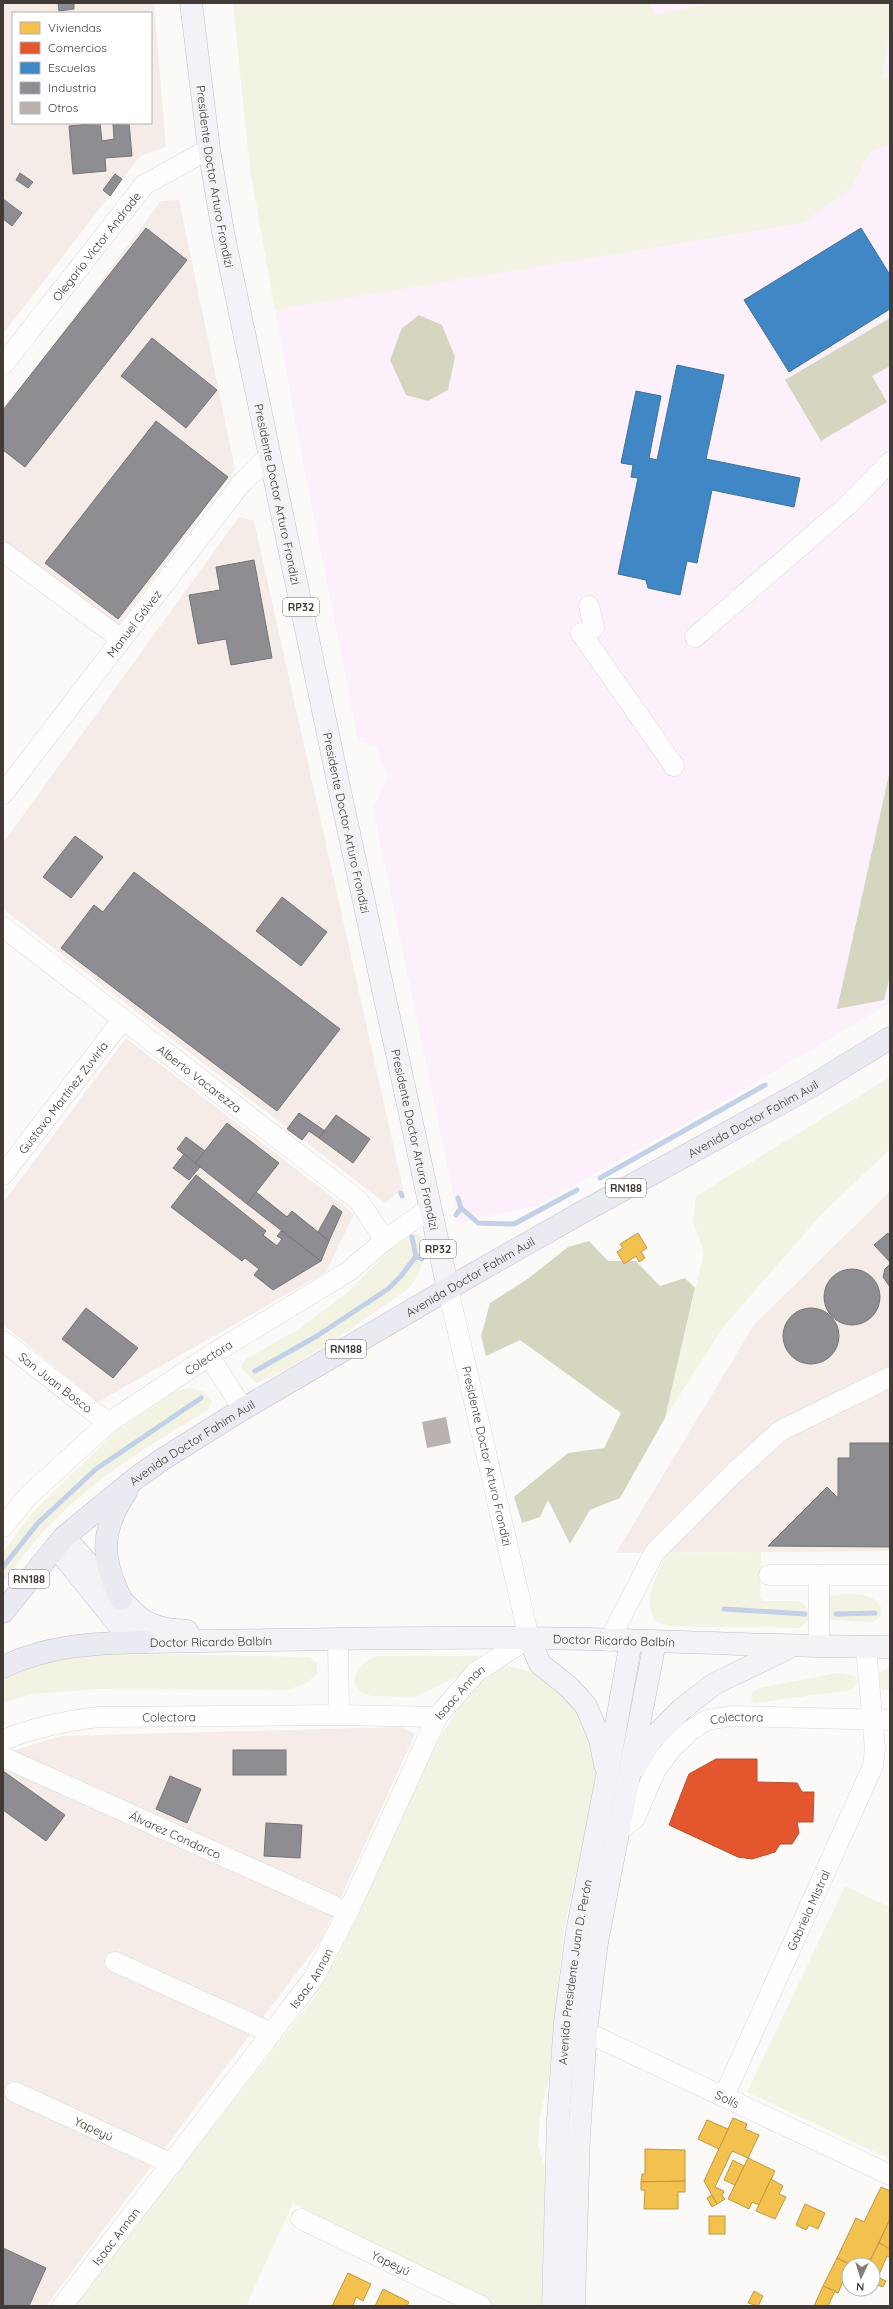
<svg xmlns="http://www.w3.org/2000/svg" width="893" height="2309" font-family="Quicksand,sans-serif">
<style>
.built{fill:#f5ece8;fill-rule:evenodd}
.education{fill:#fcf1fb}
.green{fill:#f3f3e3}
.forest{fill:#d6d6c0}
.homes{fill:#f2c14e;stroke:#bd9847}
.shops{fill:#e4572e;stroke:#b34e31}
.schools{fill:#3f88c5;stroke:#40719a}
.industry{fill:#8d8d92;stroke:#767477}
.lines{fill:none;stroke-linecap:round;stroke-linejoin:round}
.stream{stroke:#c3d1e8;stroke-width:5}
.building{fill:#bbb2af}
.minor-casing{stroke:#dbd6d4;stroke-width:21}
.major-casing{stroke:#c3c1c9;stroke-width:23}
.highway-casing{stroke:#c3c1c9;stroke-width:23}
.minor{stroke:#fffefe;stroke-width:20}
.major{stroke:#f3f2f6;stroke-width:22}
.highway{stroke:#eaeaf2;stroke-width:22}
.labels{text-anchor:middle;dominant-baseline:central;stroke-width:4;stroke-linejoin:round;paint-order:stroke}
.shield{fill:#fff;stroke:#7a7573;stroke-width:1}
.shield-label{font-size:11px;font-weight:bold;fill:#413a37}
.street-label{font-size:12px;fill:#413a37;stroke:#fff}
</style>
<rect width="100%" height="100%" fill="#fcfaf9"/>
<g class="built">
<path d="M3,3H154L166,147L140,156L3,334ZM13,13H151V123H13Z"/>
<path d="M179,200L235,469L118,626L3,541V412L161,201Z"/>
<path d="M239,517L254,521L403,1189L385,1203L3,909V843Z"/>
<path d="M126,1038L354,1214L326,1272L98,1402L3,1325V1203Z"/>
<path d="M890,1191V1551L616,1553L754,1325Z"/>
<path d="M401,1727L415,1734L322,1939L46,2306H3V1754L60,1736Z"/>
</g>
<path class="education" d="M233,3H890V1003L699,1116L536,1206L459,1223L373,809L388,777L376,746L358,741L297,432L250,169Z"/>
<g class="green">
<path d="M233,3H649L655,15L712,3H890V24L882,78L890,76V144L870,152L851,188L803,223L275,310L250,169Z"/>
<path d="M890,1077V1149L821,1215L724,1326L665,1418L704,1253L693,1221L696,1196Z"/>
<path d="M415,1233L422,1237C426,1258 422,1273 407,1290C359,1322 311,1360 257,1383L242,1369V1364L246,1359L300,1328L348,1292L404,1236Z"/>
<path d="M190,1388L203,1391L212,1402L208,1410C153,1443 95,1477 50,1525C33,1542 19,1562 3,1581V1552L34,1511L116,1431L178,1390Z"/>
<path d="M761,1552L760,1598L763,1601H798L805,1605L810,1618L800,1628L668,1626L654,1620C643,1597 657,1576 666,1553Z"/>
<path d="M846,1594C858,1594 874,1594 881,1607L880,1617L873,1622L830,1620L826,1615L829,1596Z"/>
<path d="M126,1650L164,1654L309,1657L317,1663V1674L305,1684L287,1690L98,1689L31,1694L3,1703V1676L50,1658Z"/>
<path d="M377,1656H477L481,1659L464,1674L414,1697L371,1696L360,1692L354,1682C357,1666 363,1662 377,1656Z"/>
<path d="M506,1665L537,1674L565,1695L585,1724L594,1750L597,1778L564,1928L549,2077L540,2116L538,2145L545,2168L541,2306H488L293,2203L246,2306H73L316,1995L429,1754L464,1700L487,1671Z"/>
<path d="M890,1667V1690L881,1689L877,1674Z"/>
<path d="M837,1673L855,1676L858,1683L852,1690L754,1703L751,1698L753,1692L759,1688Z"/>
<path d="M845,1886L890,1907V2159L747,2092Z"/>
</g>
<g class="forest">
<path d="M419,315L442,325L455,357L448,390L428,401L406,395L390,360L402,328Z"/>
<path d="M890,318V366L872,376L887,402L821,441L785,380Z"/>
<path d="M890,770V975L884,1000L837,1009Z"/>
<path d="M589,1241L608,1261H636L660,1286L685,1278L695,1288L665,1418L620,1498L590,1510L570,1544L548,1500L540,1517L522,1523L514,1497L568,1453L604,1448L621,1413L520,1340L486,1356L481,1336L490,1303L529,1278L568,1247Z"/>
</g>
<g class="homes">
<path d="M638,1233L647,1248L641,1252L645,1258L639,1262L636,1256L624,1264L617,1252L623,1248L620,1244Z"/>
<path d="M733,2118L747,2124L745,2129L759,2135L748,2158L732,2151L715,2187L724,2191L722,2196L725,2199L717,2204L704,2181Z"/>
<path d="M707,2120L728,2129L719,2149L698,2139Z"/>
<path d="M645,2149L685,2150V2181L641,2182L642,2174H645Z"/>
<path d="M748,2158L775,2171L759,2205L752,2202L749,2209L728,2199Z"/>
<path d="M733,2160L744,2166L735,2185L724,2180Z"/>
<path d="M771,2179L783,2186L779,2194L786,2197L775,2219L756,2211Z"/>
<path d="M685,2181V2192H678V2209H644L645,2190H641V2182Z"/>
<path d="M881,2187L890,2191V2219L868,2265H851L837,2258L856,2218L864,2222Z"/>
<path d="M712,2195L717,2204L712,2207L707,2198Z"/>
<path d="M805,2204L825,2213L818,2229L809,2225L806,2230L796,2225Z"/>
<rect x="709" y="2216" width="16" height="18"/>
<path d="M890,2219V2249L879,2243Z"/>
<path d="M879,2243L890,2249V2257L887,2256L878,2277L873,2275V2265H868Z"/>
<path d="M837,2258L851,2265H849V2281L844,2279L838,2293L823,2286Z"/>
<path d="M348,2273L371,2284L363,2301L356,2297L353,2306H332Z"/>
<path d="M875,2276L886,2281L883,2287L873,2283Z"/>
<path d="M823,2286L835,2291L828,2306H814Z"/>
<path d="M383,2289L409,2302L407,2306H375Z"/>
<path d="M754,2291L763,2296L758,2306L748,2303Z"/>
</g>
<path class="shops" d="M716,1759H757V1782L797,1783L802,1792H814L813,1822H797L799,1833L792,1844H780L775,1852L752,1859L738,1857L669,1825L689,1774Z"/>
<g class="schools">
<path d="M861,228L890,275V309L789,372L744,300Z"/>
<path d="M677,365L724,375L706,459L800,478L794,507L712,490L697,563L687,561L680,595L648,588L646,580L618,574L638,478L631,477L633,465L621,463L636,391L661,396L649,458L657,460Z"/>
</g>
<g class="industry">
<path d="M58,3H74V9L59,11Z"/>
<path d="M100,123L102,141L114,139L113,124L129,123L132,156L105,158L106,171L73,174L69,126Z"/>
<path d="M20,173L33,182L28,188L16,180Z"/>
<path d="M115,174L122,179L110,196L103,190Z"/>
<path d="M3,199L22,213L12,226L3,219Z"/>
<path d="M146,228L187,260L25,467L3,450V410Z"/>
<path d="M152,338L217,390L186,428L121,376Z"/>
<path d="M156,421L228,477L118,619L45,563Z"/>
<path d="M254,560L272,658L231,665L226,639L198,644L189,595L220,590L216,567Z"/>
<path d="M75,836L103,857L71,898L43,877Z"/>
<path d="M134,872L340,1029L277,1111L61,948L94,905L103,912Z"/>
<path d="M282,897L327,932L301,966L256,931Z"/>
<path d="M299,1113L325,1131L319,1138L309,1131L302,1140L287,1129Z"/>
<path d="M336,1115L370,1139L353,1163L319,1138Z"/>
<path d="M227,1123L279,1163L247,1204L195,1163Z"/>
<path d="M186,1137L205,1151L195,1163L177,1149Z"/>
<path d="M184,1154L200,1167L189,1180L173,1168Z"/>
<path d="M196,1175L266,1231L263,1235L277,1246L282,1239L277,1236L282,1230L321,1261L273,1290L254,1275L259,1269L245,1258L242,1261L171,1207Z"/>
<path d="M256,1192L287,1217L292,1211L329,1241L321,1261L247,1204Z"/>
<path d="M333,1205L342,1212L329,1241L318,1232Z"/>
<path d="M888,1233L890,1236V1262L874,1245Z"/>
<path d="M890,1264V1287L883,1277L885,1269Z"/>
<circle cx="852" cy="1297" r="28"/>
<circle cx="811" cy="1336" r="28"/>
<path d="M86,1308L138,1348L113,1378L62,1339Z"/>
<path d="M850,1443H890V1547L768,1546L827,1487L838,1498V1458H850Z"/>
<rect x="233" y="1750" width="53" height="25"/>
<path d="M3,1771L65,1815L46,1841L3,1810Z"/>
<path d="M170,1776L201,1789L187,1823L156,1809Z"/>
<path d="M266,1823L302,1825L300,1858L264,1856Z"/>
<path d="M3,2248L46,2268L29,2306H3Z"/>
</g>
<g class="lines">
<g class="stream">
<path d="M600,1178L765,1085"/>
<path d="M401,1193L402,1196"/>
<path d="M461,1208L478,1223L514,1224L577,1190"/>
<path d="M456,1215L461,1208L458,1198"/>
<path d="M412,1237L416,1256"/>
<path d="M255,1371L317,1336L388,1289L401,1276L416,1256L422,1259"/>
<path d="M3,1567L38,1523L96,1469L201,1398"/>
<path d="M724,1609L805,1614"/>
<path d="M836,1614L875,1613"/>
</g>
</g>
<path class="building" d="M446,1417L451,1443L427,1448L422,1422Z"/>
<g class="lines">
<defs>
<g id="minor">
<path id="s1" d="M3,365L144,185L209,149"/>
<path d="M3,552L121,639"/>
<path d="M589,606L594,628"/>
<path d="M581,633L674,766"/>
<path d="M695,637L848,505L890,462"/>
<path id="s2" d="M3,794L239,486L269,456"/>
<path id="s3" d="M3,927L358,1200L385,1240"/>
<path id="s4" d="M3,1175L123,1019"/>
<path id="s5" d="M3,1341L108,1423"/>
<path d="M209,1356L243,1409"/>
<path id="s6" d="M3,1527L28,1496L108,1423L209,1356L349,1271L385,1240L430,1208"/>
<path d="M769,1575H890"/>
<path d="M338,1638L339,1715"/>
<path d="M609,1641L654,1553L734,1473L780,1431L890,1377"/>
<path d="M819,1647V1575"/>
<path id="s7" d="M3,1740C35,1727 65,1721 99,1717L339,1715L437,1717"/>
<path id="s8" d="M3,1757L348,1912"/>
<path id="s9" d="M618,1831L635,1818L656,1769L673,1747L691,1730L707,1720L732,1716L890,1720"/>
<path d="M115,1962L272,2033"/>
<path id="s10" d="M571,2025L890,2175"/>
<path id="s11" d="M15,2092L172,2164"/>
<path id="s12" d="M724,2096L873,1766L875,1749L866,1647"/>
<path id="s13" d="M301,2219L481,2306"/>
<path id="s14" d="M62,2306L313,1979L348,1912L437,1717L476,1672L529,1638L448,1289"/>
</g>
<g id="major">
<path id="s15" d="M191,3L209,149L223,232L338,782L448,1289"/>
<path id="s16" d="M56,1547L122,1629L130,1636L145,1642C272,1641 399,1636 527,1638C648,1639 769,1647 890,1647"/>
<path d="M73,1547C91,1566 125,1609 146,1622C159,1629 173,1630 187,1631"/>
<path d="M529,1638L540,1664L569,1687L586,1706L600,1739L605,1765"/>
<path d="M635,1767L652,1739L682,1709L714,1684L788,1648"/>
<path id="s17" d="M553,2306L558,2120L565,2023L577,1932L607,1776L631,1641"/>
<path d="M574,2306L579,2136L586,2031L597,1942L655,1642"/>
</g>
<g id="highway">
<path d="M121,1599C101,1558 100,1531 126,1492"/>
<path id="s18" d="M3,1612L64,1537L136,1478L163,1459L243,1409L470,1276L579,1214L805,1090L890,1038"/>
<path d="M3,1667C48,1645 96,1643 145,1642"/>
</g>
</defs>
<use href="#minor" class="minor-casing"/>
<use href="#major" class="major-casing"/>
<use href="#highway" class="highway-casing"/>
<use href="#minor" class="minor"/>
<use href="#major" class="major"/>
<use href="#highway" class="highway"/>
</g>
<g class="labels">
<g class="shield">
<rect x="283" y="598" width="36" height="18" rx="3"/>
<rect x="606" y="1179" width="40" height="18" rx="3"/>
<rect x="420" y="1240" width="36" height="18" rx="3"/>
<rect x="326" y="1340" width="40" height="18" rx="3"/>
<rect x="9" y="1570" width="40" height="18" rx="3"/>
</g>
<g class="shield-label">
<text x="301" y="607">RP32</text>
<text x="626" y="1188">RN188</text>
<text x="438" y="1249">RP32</text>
<text x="346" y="1349">RN188</text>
<text x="29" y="1579">RN188</text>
</g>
<g class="street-label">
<text stroke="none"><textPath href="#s15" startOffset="175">Presidente Doctor Arturo Frondizi</textPath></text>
<text stroke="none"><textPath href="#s1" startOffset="151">Olegario Víctor Andrade</textPath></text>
<text stroke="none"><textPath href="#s15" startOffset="499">Presidente Doctor Arturo Frondizi</textPath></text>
<text stroke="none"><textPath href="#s2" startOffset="215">Manuel Gálvez</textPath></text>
<text stroke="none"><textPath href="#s15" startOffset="835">Presidente Doctor Arturo Frondizi</textPath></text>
<text stroke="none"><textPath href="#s3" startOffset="248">Alberto Vacarezza</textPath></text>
<text stroke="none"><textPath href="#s4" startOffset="98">Gustavo Martínez Zuviría</textPath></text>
<text stroke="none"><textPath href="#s18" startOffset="904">Avenida Doctor Fahim Auil</textPath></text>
<text stroke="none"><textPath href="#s15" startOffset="1159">Presidente Doctor Arturo Frondizi</textPath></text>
<text stroke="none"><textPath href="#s18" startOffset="580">Avenida Doctor Fahim Auil</textPath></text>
<text stroke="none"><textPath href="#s6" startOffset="268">Colectora</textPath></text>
<text stroke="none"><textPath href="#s5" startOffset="67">San Juan Bosco</textPath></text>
<text stroke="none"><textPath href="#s18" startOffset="256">Avenida Doctor Fahim Auil</textPath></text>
<text transform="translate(487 1456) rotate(77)">Presidente Doctor Arturo Frondizi</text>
<text stroke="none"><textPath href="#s16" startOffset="198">Doctor Ricardo Balbín</textPath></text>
<text stroke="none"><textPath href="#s16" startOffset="601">Doctor Ricardo Balbín</textPath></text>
<text stroke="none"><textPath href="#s14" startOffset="736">Isaac Annan</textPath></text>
<text stroke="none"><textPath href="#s7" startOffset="169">Colectora</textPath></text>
<text stroke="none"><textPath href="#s9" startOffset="176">Colectora</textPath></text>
<text stroke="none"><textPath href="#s8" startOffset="189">Álvarez Condarco</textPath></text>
<text stroke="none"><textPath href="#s12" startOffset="204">Gabriela Mistral</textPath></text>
<text stroke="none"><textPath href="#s17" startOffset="335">Avenida Presidente Juan D. Perón</textPath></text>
<text stroke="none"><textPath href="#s14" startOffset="412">Isaac Annan</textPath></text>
<text stroke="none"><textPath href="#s10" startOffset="173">Solís</textPath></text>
<text stroke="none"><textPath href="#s11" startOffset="87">Yapeyú</textPath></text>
<text stroke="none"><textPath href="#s14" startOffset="88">Isaac Annan</textPath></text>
<text stroke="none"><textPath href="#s13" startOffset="100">Yapeyú</textPath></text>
</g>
</g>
<rect width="893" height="2309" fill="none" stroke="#413a37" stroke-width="8"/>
<rect x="12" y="12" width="140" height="112" fill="#ffffff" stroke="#b3b0af"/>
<rect x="20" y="22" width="20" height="12" fill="#f2c14e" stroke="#b3b0af"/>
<text x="48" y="32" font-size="12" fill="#413a37">Viviendas</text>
<rect x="20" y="42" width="20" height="12" fill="#e4572e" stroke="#b3b0af"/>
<text x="48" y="52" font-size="12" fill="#413a37">Comercios</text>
<rect x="20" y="62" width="20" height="12" fill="#3f88c5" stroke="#b3b0af"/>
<text x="48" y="72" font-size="12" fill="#413a37">Escuelas</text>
<rect x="20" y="82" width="20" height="12" fill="#8d8d92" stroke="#b3b0af"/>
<text x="48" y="92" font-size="12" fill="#413a37">Industria</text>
<rect x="20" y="102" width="20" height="12" fill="#bbb2af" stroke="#b3b0af"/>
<text x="48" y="112" font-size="12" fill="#413a37">Otros</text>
<g transform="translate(861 2277) rotate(184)"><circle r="19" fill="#ffffff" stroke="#b3b0af"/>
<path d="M0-3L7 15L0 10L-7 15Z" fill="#827d7b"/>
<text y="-6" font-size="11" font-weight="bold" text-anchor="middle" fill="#413a37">N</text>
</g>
</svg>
